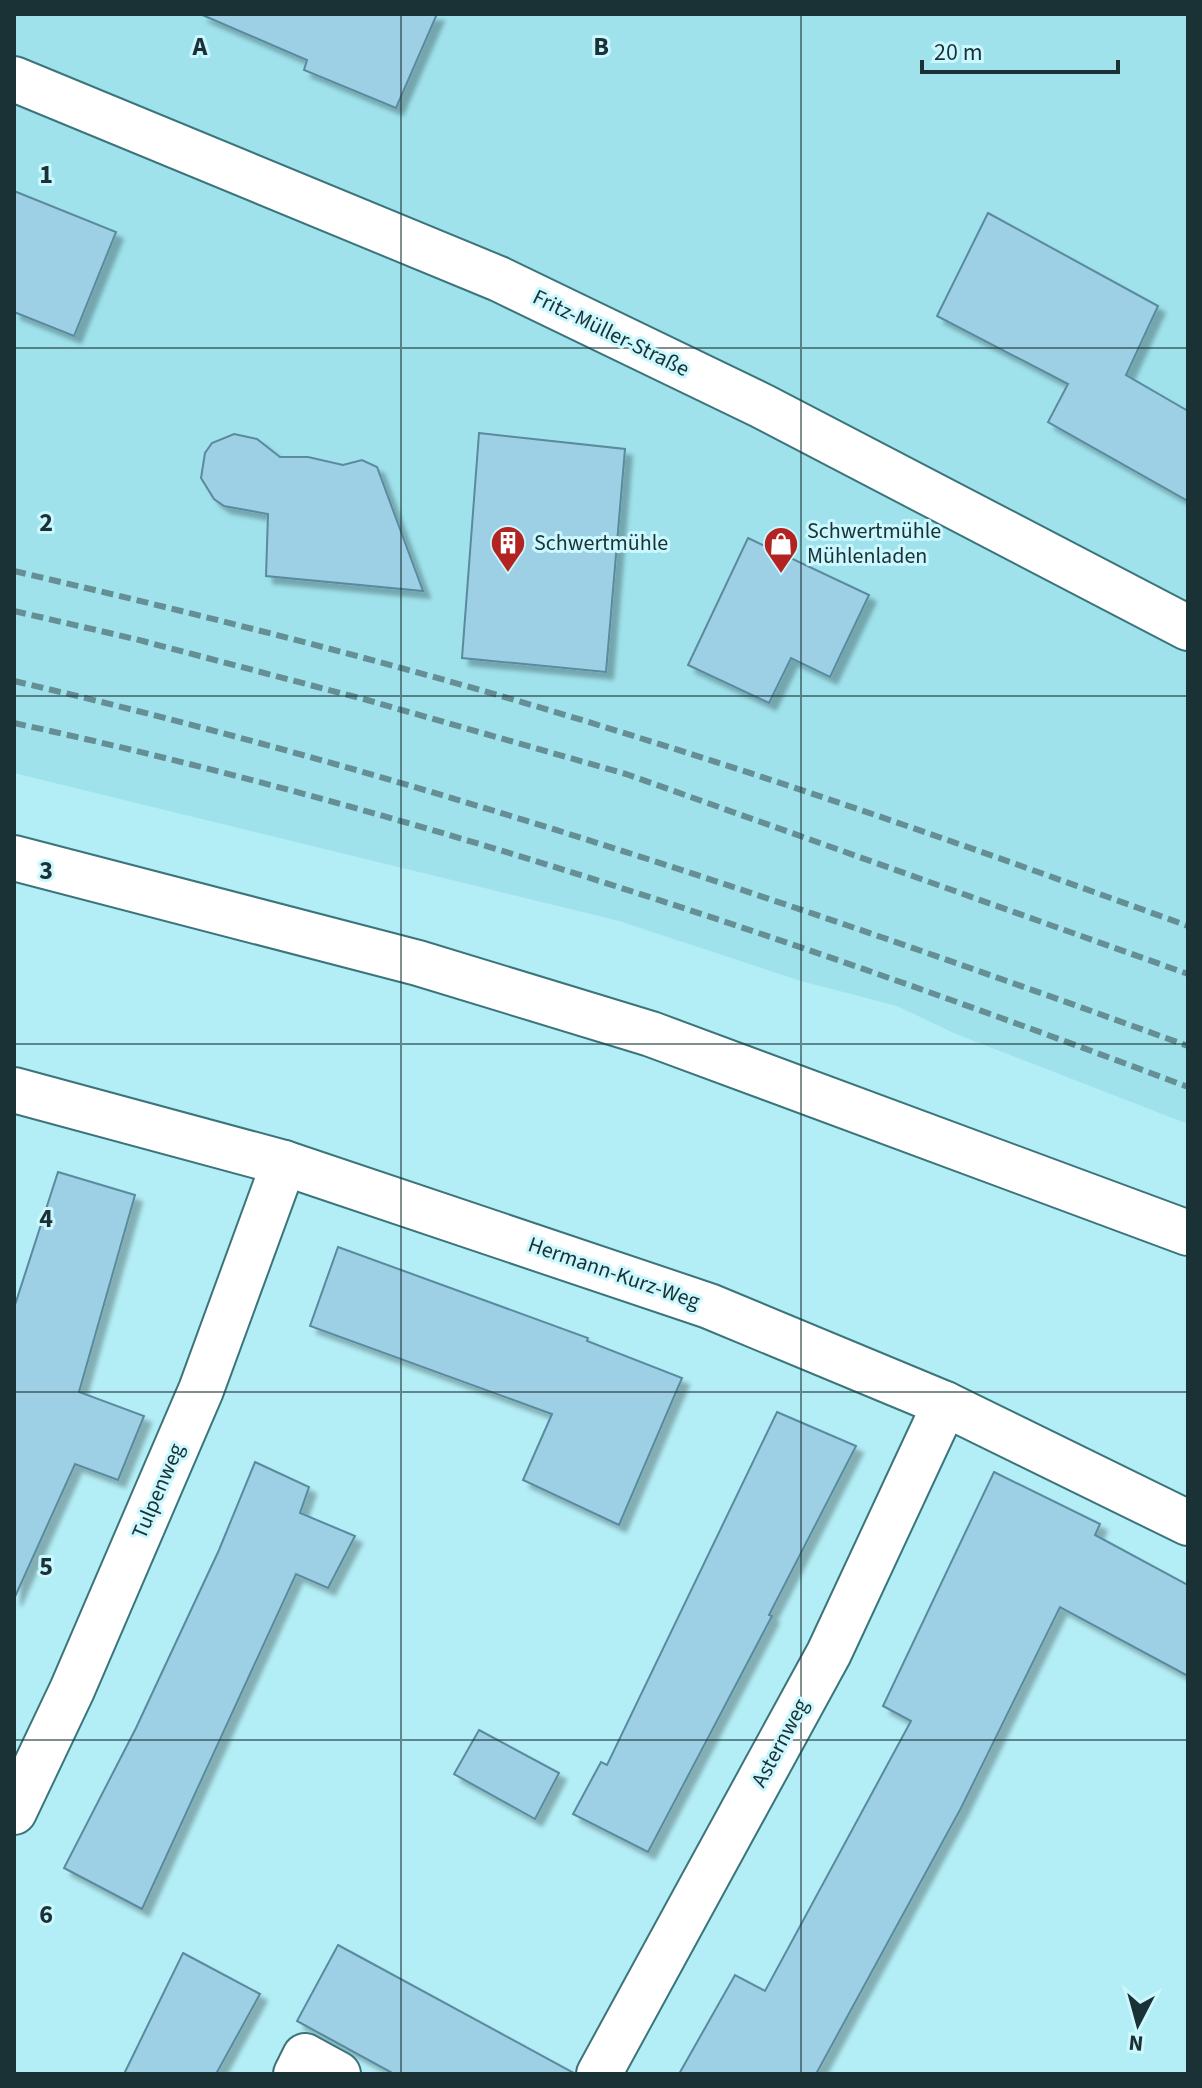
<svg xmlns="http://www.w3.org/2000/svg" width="1202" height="2088" font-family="'Source Sans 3',sans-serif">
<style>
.built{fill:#9fe2ec}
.building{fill:#9dcfe5;stroke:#5a8a9e;stroke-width:2;filter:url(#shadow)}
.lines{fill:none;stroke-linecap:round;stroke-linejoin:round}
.minor-casing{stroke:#3c747b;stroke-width:48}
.tertiary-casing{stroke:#3c747b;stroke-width:48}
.secondary-casing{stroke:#3c747b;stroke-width:48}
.minor{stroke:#fff;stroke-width:44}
.tertiary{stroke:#fff;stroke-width:44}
.secondary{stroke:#fff;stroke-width:44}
.rail{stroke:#668f95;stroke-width:6;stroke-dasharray:12 6;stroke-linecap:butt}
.grid{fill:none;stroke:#1a3135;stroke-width:2;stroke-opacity:0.55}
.labels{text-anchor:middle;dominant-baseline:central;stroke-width:6;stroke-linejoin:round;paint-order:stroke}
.street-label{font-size:22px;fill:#1a3135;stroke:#caf8fe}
.poi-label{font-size:22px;fill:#1a3135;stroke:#caf8fe;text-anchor:start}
.grid-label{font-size:26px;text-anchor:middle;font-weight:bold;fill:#1a3135;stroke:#caf8fe;stroke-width:6;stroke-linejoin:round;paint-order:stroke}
</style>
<defs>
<filter id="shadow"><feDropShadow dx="7" dy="7" stdDeviation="2" flood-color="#0004"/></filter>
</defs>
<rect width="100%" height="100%" fill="#b3edf5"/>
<path class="built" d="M14,14H1188V1124L956,1034L897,1006L801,981L619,921L14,773Z"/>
<g class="building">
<path d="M200,14H437L396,108L304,70L307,60Z"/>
<path d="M14,191L116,232L74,336L14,312Z"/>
<path d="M988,213L1158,306L1126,375L1188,411V501L1048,422L1068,384L937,316Z"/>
<path d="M479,433L625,449L606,672L462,658Z"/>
<path d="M234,434L257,439L280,457H308L343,465L362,460L377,467L423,591L266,576L268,514L224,506L214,499L201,478L205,453L212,443Z"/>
<path d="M748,538L869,595L830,677L791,658L769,703L688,665Z"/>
<path d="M58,1172L135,1195L79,1392L144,1416L118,1480L75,1464L14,1599V1308Z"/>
<path d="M338,1247L588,1338L587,1341L682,1378L619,1525L523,1480L552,1414L310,1326Z"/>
<path d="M777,1412L856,1446L769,1615L772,1616L648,1852L573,1814L601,1762L607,1765Z"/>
<path d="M255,1462L309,1487L300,1513L355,1536L328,1588L296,1574L142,1909L64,1868L136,1728L219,1550Z"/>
<path d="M994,1472L1100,1524L1095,1535L1188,1585V1676L1060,1607L961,1808L816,2074H679L735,1975L765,1991L911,1721L883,1706Z"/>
<path d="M479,1730L559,1773L535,1819L454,1774Z"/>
<path d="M338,1945L574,2073V2074H394L297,2021Z"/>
<path d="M183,1953L260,1994L216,2074H124Z"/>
</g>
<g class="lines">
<defs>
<g id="minor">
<path d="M14,1090L284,1163L709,1306L945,1404L1188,1523"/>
<path d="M14,1812L72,1690L201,1390L284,1163"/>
<path d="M296,2074L305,2056L338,2074"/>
<path d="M599,2074L829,1653L945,1404"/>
</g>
<path id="tertiary" d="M14,79L499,279L762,406L1188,628"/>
<path id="secondary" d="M14,858L418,963L651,1034L1188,1233"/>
</defs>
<use href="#minor" class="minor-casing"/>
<use href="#tertiary" class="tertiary-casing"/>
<use href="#secondary" class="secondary-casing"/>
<use href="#minor" class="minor"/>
<use href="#tertiary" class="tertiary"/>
<use href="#secondary" class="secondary"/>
<g class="rail">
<path d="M14,571C224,620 434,673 640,738C824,795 1006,860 1188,926"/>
<path d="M14,611L135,639L367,700L626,774L1188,974"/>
<path d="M14,681C414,774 803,906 1188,1046"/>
<path d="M14,723C415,810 805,943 1188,1087"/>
</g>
</g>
<path class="grid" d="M401,14V2074M801,14V2074M14,348H1188M14,696H1188M14,1044H1188M14,1392H1188M14,1740H1188"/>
<defs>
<symbol id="building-pin" viewBox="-11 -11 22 30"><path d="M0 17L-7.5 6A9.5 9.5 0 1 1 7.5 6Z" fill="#b32321" stroke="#caf8fe"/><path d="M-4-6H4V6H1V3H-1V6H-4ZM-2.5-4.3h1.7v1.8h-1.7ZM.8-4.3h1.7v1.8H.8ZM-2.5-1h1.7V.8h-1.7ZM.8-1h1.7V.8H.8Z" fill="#fff"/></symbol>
<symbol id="shop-pin" viewBox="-11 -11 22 30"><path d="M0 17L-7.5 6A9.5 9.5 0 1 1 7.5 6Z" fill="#b32321" stroke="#caf8fe"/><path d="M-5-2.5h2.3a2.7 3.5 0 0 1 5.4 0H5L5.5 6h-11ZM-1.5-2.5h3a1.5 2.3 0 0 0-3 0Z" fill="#fff"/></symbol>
</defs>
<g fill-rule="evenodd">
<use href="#building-pin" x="488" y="523" width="40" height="54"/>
<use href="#shop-pin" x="761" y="524" width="40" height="54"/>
</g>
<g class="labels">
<g class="street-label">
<text transform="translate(611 333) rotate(26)">Fritz-Müller-Straße</text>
<text transform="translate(614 1273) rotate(19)">Hermann-Kurz-Weg</text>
<text transform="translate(158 1491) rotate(-67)">Tulpenweg</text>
<text transform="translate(780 1743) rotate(-62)">Asternweg</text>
</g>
<g class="poi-label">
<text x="807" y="531">Schwertmühle<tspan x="807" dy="25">Mühlenladen</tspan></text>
<text x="534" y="543">Schwertmühle</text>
</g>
</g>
<g class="grid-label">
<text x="200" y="55">A</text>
<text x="601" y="55">B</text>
<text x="46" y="183">1</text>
<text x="46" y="531">2</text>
<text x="46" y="879">3</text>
<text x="46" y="1227">4</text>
<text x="46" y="1575">5</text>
<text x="46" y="1923">6</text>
</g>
<rect width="1202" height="2088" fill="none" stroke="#1a3135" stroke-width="32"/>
<g transform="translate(1138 2024) rotate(186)" stroke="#caf8fe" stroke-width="6" paint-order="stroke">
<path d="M0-6L14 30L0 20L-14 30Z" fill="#1a3135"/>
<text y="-12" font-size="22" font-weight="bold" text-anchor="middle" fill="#1a3135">N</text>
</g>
<path d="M922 60v12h196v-12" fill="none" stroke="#1a3135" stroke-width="4"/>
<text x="934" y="60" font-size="24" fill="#1a3135" stroke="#caf8fe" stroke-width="6" paint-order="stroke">20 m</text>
</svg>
